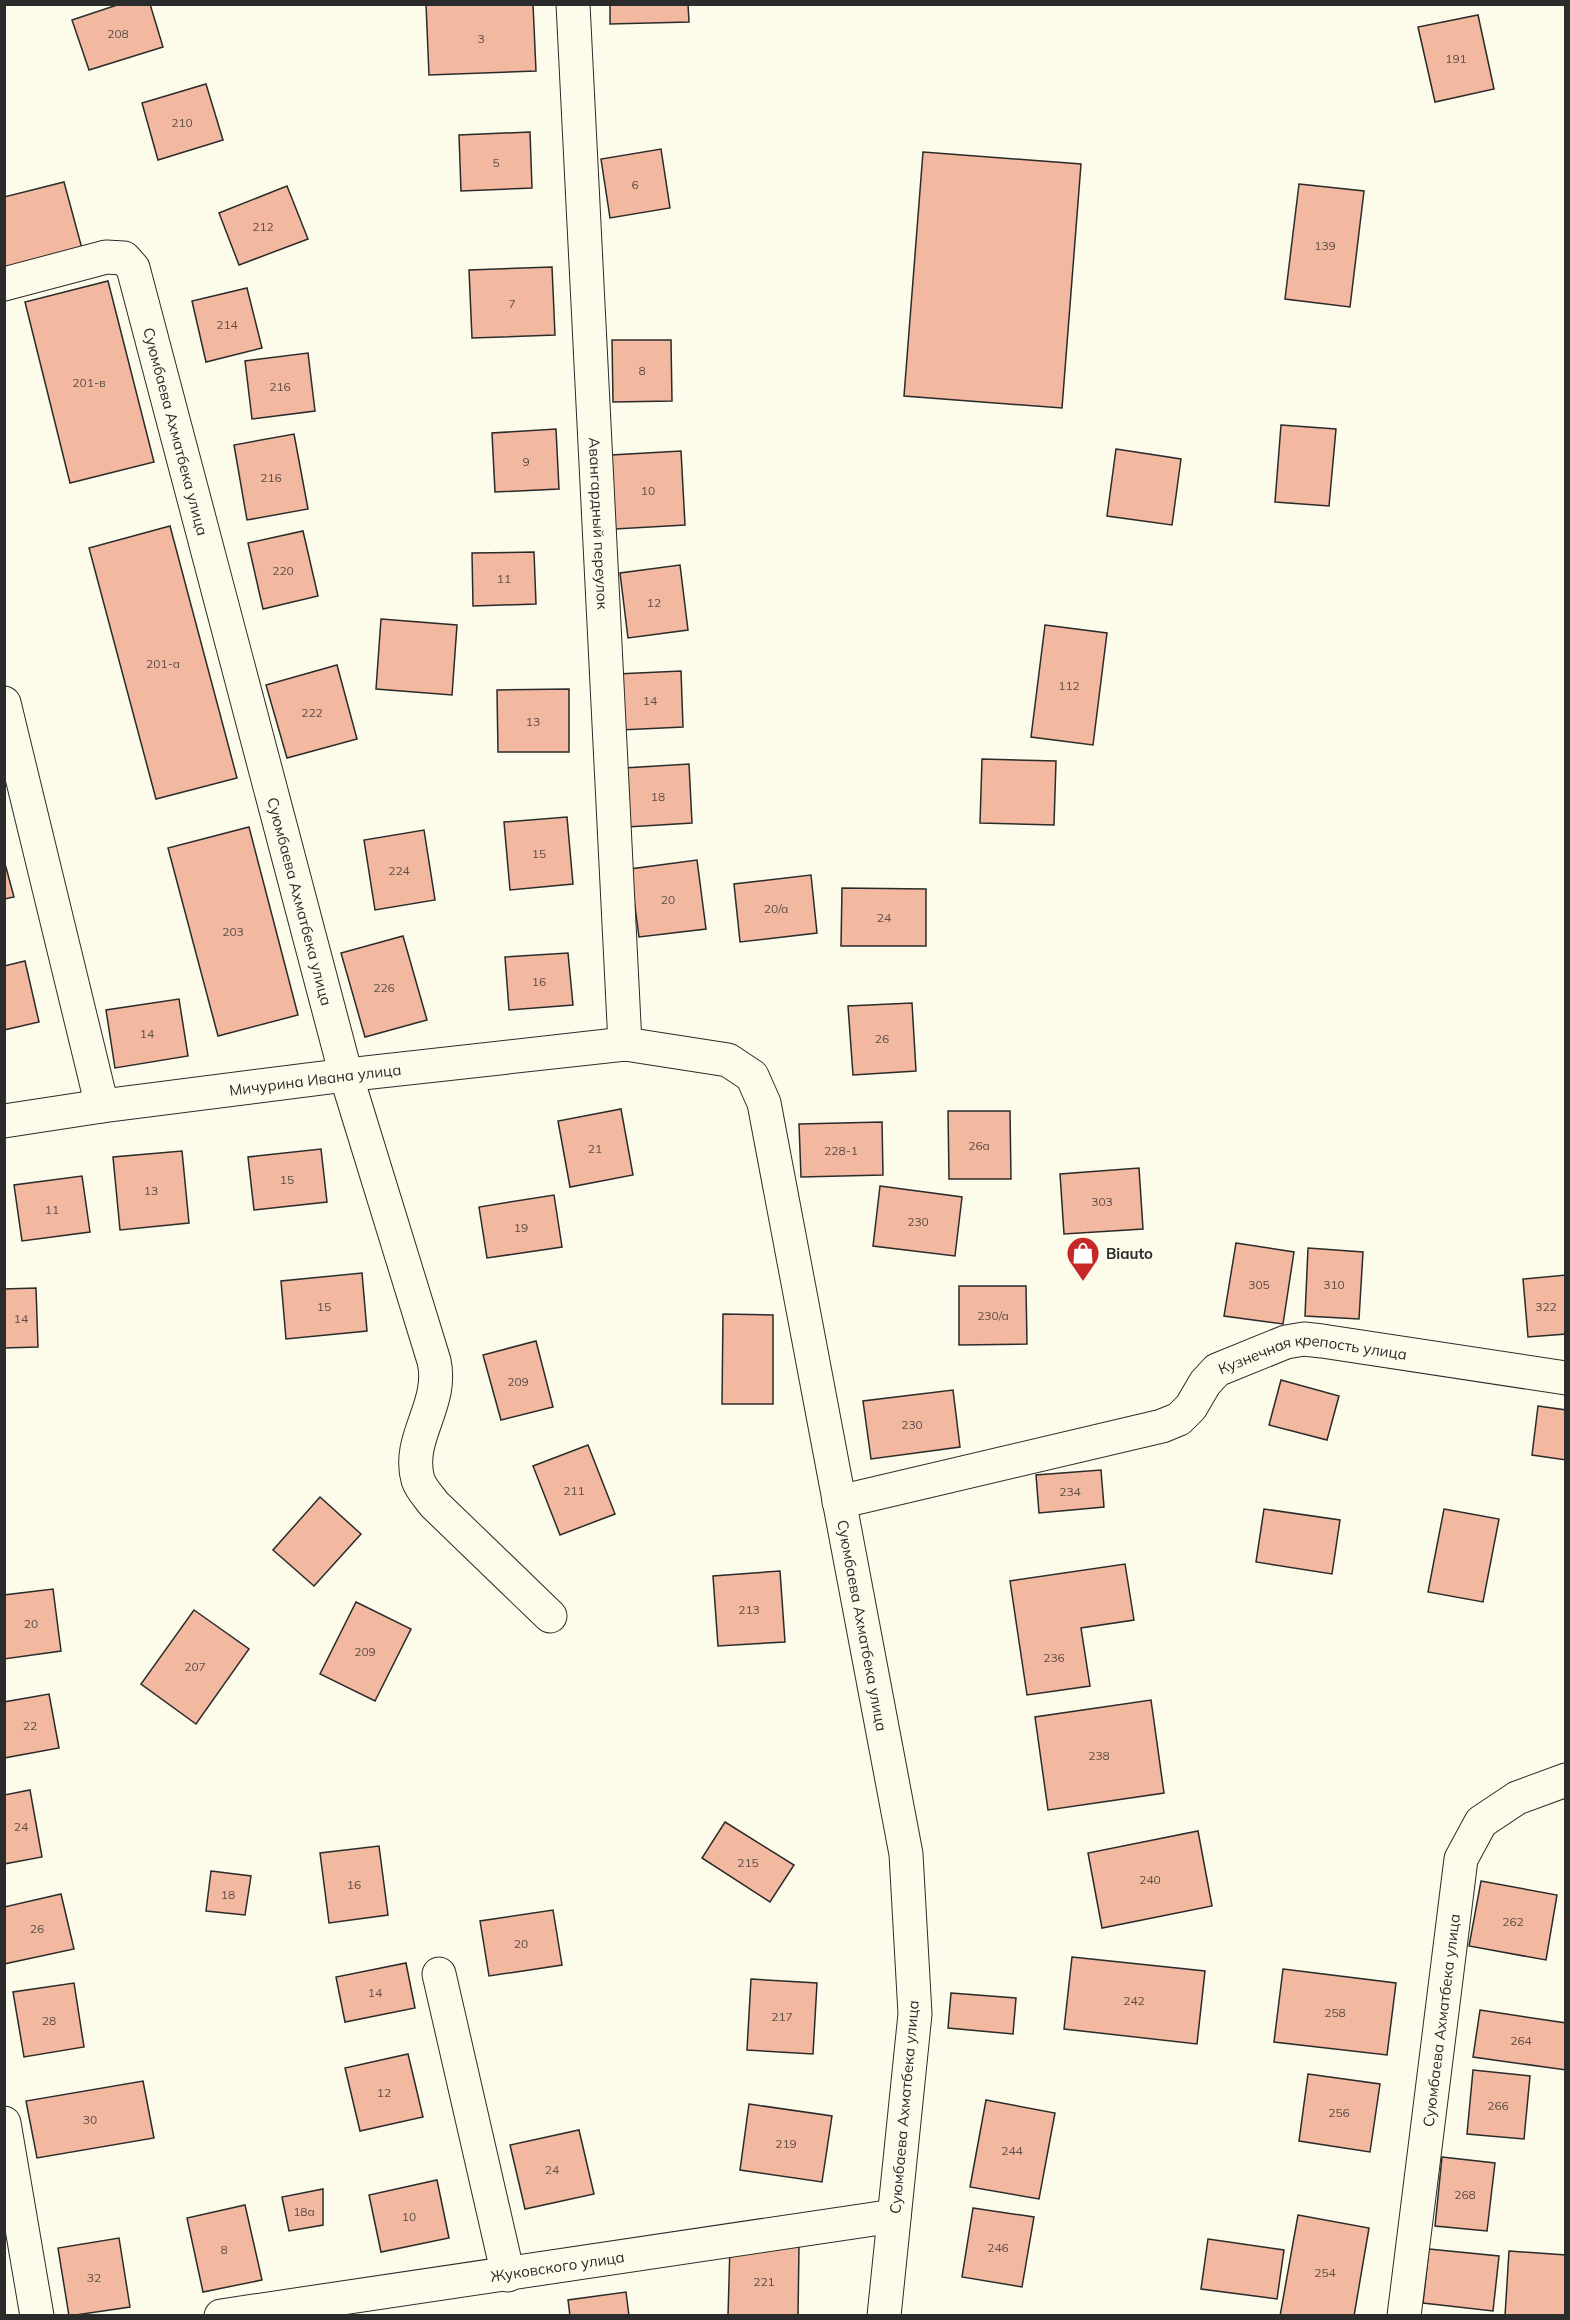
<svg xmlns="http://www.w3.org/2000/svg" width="1570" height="2320" font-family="Mulish,sans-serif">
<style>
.building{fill:#f2b8a0;stroke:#2b2b2b;stroke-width:1.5}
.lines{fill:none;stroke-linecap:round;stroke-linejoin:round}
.street-casing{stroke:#2b2b2b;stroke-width:35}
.street{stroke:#fdfbea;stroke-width:33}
.labels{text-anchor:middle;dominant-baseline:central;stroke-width:4.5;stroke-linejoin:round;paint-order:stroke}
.number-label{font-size:12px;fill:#5d4e48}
.street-label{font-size:15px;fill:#2b2b2b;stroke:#fdfbea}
.poi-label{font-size:15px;font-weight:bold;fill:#2b2b2b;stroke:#fdfbea;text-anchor:start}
</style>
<rect width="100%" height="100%" fill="#fdfbea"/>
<g class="building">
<path d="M120,4H150L163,47L89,70L72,20Z"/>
<path d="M426,4H533L536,71L429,75Z"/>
<path d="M610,4H688L689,22L610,24Z"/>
<path d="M1478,15L1494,89L1435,102L1418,27Z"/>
<path d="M206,84L223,140L158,160L142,103Z"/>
<path d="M530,132L532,188L461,191L459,135Z"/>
<path d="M661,149L670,208L610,218L601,159Z"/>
<path d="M923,152L1081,164L1062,408L904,396Z"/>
<path d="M64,182L84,256L4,277V197Z"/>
<path d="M1299,184L1364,191L1350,307L1285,299Z"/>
<path d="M287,186L308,239L239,265L219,213Z"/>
<path d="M552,267L555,335L472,338L469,270Z"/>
<path d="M108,281L154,462L70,483L25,302Z"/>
<path d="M247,288L262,348L206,362L192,301Z"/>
<path d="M612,340H671L672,401L613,402Z"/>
<path d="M308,353L315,411L252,419L245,361Z"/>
<path d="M1281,425L1336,429L1329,506L1275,502Z"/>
<path d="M556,429L559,489L495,492L492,433Z"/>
<path d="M294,434L308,509L247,520L234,445Z"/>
<path d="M1116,449L1181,459L1172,525L1107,516Z"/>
<path d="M681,451L685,525L615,529L611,455Z"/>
<path d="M170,526L237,778L156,799L89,548Z"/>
<path d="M303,531L318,596L263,609L248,543Z"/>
<path d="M534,552L536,604L473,606L472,553Z"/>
<path d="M680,565L688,630L628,638L620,573Z"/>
<path d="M381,619L457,625L452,695L376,689Z"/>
<path d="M1045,625L1107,633L1093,745L1031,737Z"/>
<path d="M337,665L357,739L287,758L266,685Z"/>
<path d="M681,671L683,727L620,730L617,674Z"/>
<path d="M569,689V752H498L497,690Z"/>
<path d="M982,759L1056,761L1054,825L980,823Z"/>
<path d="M689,764L692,823L627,827L624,768Z"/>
<path d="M567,817L573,884L510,890L504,822Z"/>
<path d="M249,827L298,1015L218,1036L168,848Z"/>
<path d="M424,830L435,900L375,910L364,840Z"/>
<path d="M4,860L14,897L4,899Z"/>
<path d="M697,860L706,929L639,937L630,869Z"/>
<path d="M811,875L817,933L740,942L734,884Z"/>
<path d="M842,888L926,889V946H841Z"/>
<path d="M403,936L427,1020L365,1037L341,953Z"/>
<path d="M568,953L573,1005L509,1010L505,957Z"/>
<path d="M25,961L39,1022L4,1030V966Z"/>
<path d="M179,999L188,1056L115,1068L106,1010Z"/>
<path d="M912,1003L916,1071L853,1075L848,1006Z"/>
<path d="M621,1109L633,1175L570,1187L558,1121Z"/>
<path d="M948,1111H1010L1011,1179H949Z"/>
<path d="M882,1122L883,1175L801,1177L799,1124Z"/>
<path d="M321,1149L327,1202L254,1210L248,1157Z"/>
<path d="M182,1151L189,1223L120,1230L113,1157Z"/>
<path d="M1139,1168L1143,1229L1064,1234L1060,1174Z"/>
<path d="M82,1176L90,1232L22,1241L14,1185Z"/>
<path d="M880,1186L962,1197L955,1256L873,1246Z"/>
<path d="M554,1195L562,1247L487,1258L479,1207Z"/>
<path d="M1236,1243L1294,1252L1283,1324L1224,1316Z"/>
<path d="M1308,1248L1363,1252L1359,1319L1305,1316Z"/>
<path d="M362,1273L367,1331L286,1339L281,1281Z"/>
<path d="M1566,1275V1334L1528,1337L1523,1279Z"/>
<path d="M959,1286H1026L1027,1344L959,1345Z"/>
<path d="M36,1288L38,1347L4,1348V1289Z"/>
<path d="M723,1314L773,1315V1404H722Z"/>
<path d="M536,1341L553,1407L501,1420L483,1355Z"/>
<path d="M1281,1380L1339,1396L1327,1440L1269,1425Z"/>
<path d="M953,1390L960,1447L871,1459L863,1401Z"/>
<path d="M1538,1406L1566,1410V1460L1532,1455Z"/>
<path d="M588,1445L615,1514L560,1535L533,1466Z"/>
<path d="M1101,1470L1104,1507L1039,1513L1036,1475Z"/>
<path d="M320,1497L361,1534L314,1586L273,1550Z"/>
<path d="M1264,1509L1340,1520L1332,1574L1256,1562Z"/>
<path d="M1444,1509L1499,1519L1483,1602L1428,1592Z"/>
<path d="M1125,1564L1134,1620L1081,1628L1090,1686L1027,1695L1010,1581Z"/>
<path d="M780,1571L785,1642L718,1646L713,1576Z"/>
<path d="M53,1589L61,1651L4,1659V1595Z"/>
<path d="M356,1602L411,1629L375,1701L320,1674Z"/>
<path d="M194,1610L249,1649L196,1724L141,1684Z"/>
<path d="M49,1694L59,1748L4,1758V1702Z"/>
<path d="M1151,1700L1164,1793L1048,1810L1035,1717Z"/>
<path d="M30,1790L42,1857L4,1864V1795Z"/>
<path d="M725,1822L794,1865L770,1902L702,1858Z"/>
<path d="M1198,1831L1212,1906L1102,1928L1088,1853Z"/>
<path d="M379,1846L388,1915L329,1923L320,1853Z"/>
<path d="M211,1871L251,1876L245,1915L206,1911Z"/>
<path d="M1481,1881L1557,1895L1546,1960L1469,1946Z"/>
<path d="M61,1894L74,1949L4,1964V1907Z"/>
<path d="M553,1910L562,1965L489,1976L480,1921Z"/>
<path d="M1072,1957L1205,1971L1197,2044L1064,2029Z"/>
<path d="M406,1963L415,2008L345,2022L336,1977Z"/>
<path d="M1283,1969L1396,1983L1387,2055L1274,2042Z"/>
<path d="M751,1979L817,1983L813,2054L747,2050Z"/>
<path d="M74,1983L84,2047L24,2057L13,1992Z"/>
<path d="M951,1993L1016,1998L1013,2034L948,2028Z"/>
<path d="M1480,2010L1566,2023V2070L1473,2057Z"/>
<path d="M408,2054L423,2117L360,2131L345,2068Z"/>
<path d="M1473,2070L1530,2076L1524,2139L1467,2134Z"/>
<path d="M1308,2074L1380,2084L1370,2152L1299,2141Z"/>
<path d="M143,2081L154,2138L37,2158L26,2101Z"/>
<path d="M986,2100L1055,2113L1039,2199L970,2187Z"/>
<path d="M749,2104L832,2116L822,2182L740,2170Z"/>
<path d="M579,2130L594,2194L525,2209L510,2145Z"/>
<path d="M1442,2157L1495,2163L1487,2231L1435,2226Z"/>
<path d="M437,2180L449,2238L381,2252L369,2195Z"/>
<path d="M323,2189V2225L289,2231L282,2197Z"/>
<path d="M245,2205L262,2280L203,2292L187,2218Z"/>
<path d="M973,2208L1034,2217L1022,2287L962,2277Z"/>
<path d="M1298,2215L1369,2228L1354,2316H1280Z"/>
<path d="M119,2238L130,2307L69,2316L58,2248Z"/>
<path d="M1208,2239L1284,2250L1277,2299L1201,2289Z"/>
<path d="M730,2245L799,2246L798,2316H728Z"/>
<path d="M1429,2249L1499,2256L1493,2311L1423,2303Z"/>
<path d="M1509,2251L1566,2255V2316H1505Z"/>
<path d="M626,2292L629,2316H570L568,2300Z"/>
</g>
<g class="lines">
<defs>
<g id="street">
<path id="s1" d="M573,4L625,1044"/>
<path id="s2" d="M4,284L106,257L124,258L133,268L346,1075L434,1361C444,1405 406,1438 418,1480C421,1489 429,1497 434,1504L550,1616"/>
<path d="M4,703L102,1106"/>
<path id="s3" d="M4,1121L102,1106L346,1075L625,1044L728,1060L752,1076L764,1103L906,1854L915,2014L884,2316"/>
<path id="s4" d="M839,1502L1162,1426L1179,1419L1191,1407L1205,1383L1217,1370L1286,1342L1304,1339L1322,1341L1566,1378"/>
<path d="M439,1974L508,2275"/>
<path d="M4,2123L37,2316"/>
<path id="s5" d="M221,2316L894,2216"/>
<path id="s6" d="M1404,2316L1461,1859L1481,1822L1517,1798L1566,1780"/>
</g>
</defs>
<use href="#street" class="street-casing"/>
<use href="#street" class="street"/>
</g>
<defs>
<symbol id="shop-pin" viewBox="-11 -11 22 30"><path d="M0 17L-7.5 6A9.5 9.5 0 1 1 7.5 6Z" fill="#c62828" stroke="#fdfbea"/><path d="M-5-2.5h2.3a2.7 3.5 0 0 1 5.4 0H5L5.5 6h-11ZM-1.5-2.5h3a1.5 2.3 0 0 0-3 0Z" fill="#fff"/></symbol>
</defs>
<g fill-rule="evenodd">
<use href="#shop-pin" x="1064" y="1234" width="38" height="52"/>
</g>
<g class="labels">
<g class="number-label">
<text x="118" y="33">208</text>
<text x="481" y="38">3</text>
<text x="1456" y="58">191</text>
<text x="182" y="122">210</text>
<text x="496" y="162">5</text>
<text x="635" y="184">6</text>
<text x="263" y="226">212</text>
<text x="1325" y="245">139</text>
<text x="512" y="303">7</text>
<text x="227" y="324">214</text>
<text x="642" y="370">8</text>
<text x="89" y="382">201-в</text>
<text x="280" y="386">216</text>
<text x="526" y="461">9</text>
<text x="271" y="477">216</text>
<text x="648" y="490">10</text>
<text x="283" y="570">220</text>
<text x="504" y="578">11</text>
<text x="654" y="602">12</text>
<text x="163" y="663">201-a</text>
<text x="1069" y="685">112</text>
<text x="650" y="700">14</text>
<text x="312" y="712">222</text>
<text x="533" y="721">13</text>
<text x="658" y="796">18</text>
<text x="539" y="853">15</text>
<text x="399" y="870">224</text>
<text x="668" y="899">20</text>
<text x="776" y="908">20/а</text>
<text x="884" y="917">24</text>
<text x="233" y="931">203</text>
<text x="539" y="981">16</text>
<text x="384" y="987">226</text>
<text x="147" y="1033">14</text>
<text x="882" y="1038">26</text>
<text x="979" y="1145">26a</text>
<text x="595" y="1148">21</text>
<text x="841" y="1150">228-1</text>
<text x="287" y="1179">15</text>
<text x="151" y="1190">13</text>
<text x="1102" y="1201">303</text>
<text x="52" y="1209">11</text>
<text x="918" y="1221">230</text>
<text x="521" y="1227">19</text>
<text x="1259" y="1284">305</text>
<text x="1334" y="1284">310</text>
<text x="324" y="1306">15</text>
<text x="1546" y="1306">322</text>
<text x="993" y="1315">230/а</text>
<text x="21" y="1318">14</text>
<text x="518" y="1381">209</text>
<text x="912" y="1424">230</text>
<text x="574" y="1490">211</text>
<text x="1070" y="1491">234</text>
<text x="749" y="1609">213</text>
<text x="31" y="1623">20</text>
<text x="365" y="1651">209</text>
<text x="1054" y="1657">236</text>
<text x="195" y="1666">207</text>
<text x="30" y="1725">22</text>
<text x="1099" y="1755">238</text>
<text x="21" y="1826">24</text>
<text x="748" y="1862">215</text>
<text x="1150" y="1879">240</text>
<text x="354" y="1884">16</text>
<text x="228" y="1894">18</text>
<text x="1513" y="1921">262</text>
<text x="37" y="1928">26</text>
<text x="521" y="1943">20</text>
<text x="375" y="1992">14</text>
<text x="1134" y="2000">242</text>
<text x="1335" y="2012">258</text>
<text x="782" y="2016">217</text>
<text x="49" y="2020">28</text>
<text x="1521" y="2040">264</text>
<text x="384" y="2092">12</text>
<text x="1498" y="2105">266</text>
<text x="1339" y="2112">256</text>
<text x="90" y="2119">30</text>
<text x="786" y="2143">219</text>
<text x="1012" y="2150">244</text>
<text x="552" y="2169">24</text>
<text x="1465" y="2194">268</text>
<text x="304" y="2211">18а</text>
<text x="409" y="2216">10</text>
<text x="998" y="2247">246</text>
<text x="224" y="2249">8</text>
<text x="1325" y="2272">254</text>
<text x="94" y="2277">32</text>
<text x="764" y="2281">221</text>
</g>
<g class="street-label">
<text stroke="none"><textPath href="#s2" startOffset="306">Суюмбаева Ахматбека улица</textPath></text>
<text stroke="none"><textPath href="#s1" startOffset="520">Авангардный переулок</textPath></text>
<text stroke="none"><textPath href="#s2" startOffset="792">Суюмбаева Ахматбека улица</textPath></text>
<text stroke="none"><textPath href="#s3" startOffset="314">Мичурина Ивана улица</textPath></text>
<text stroke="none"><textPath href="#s4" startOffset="512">Кузнечная крепость улица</textPath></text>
<text stroke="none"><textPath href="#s3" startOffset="1320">Суюмбаева Ахматбека улица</textPath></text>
<text stroke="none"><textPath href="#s6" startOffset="298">Суюмбаева Ахматбека улица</textPath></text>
<text transform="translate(904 2107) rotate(-85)">Суюмбаева Ахматбека улица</text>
<text stroke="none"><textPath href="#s5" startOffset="340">Жуковского улица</textPath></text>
</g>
<g class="poi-label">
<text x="1106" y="1253">Biauto</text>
</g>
</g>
<rect width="1570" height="2320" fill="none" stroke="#2b2b2b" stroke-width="12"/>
</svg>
